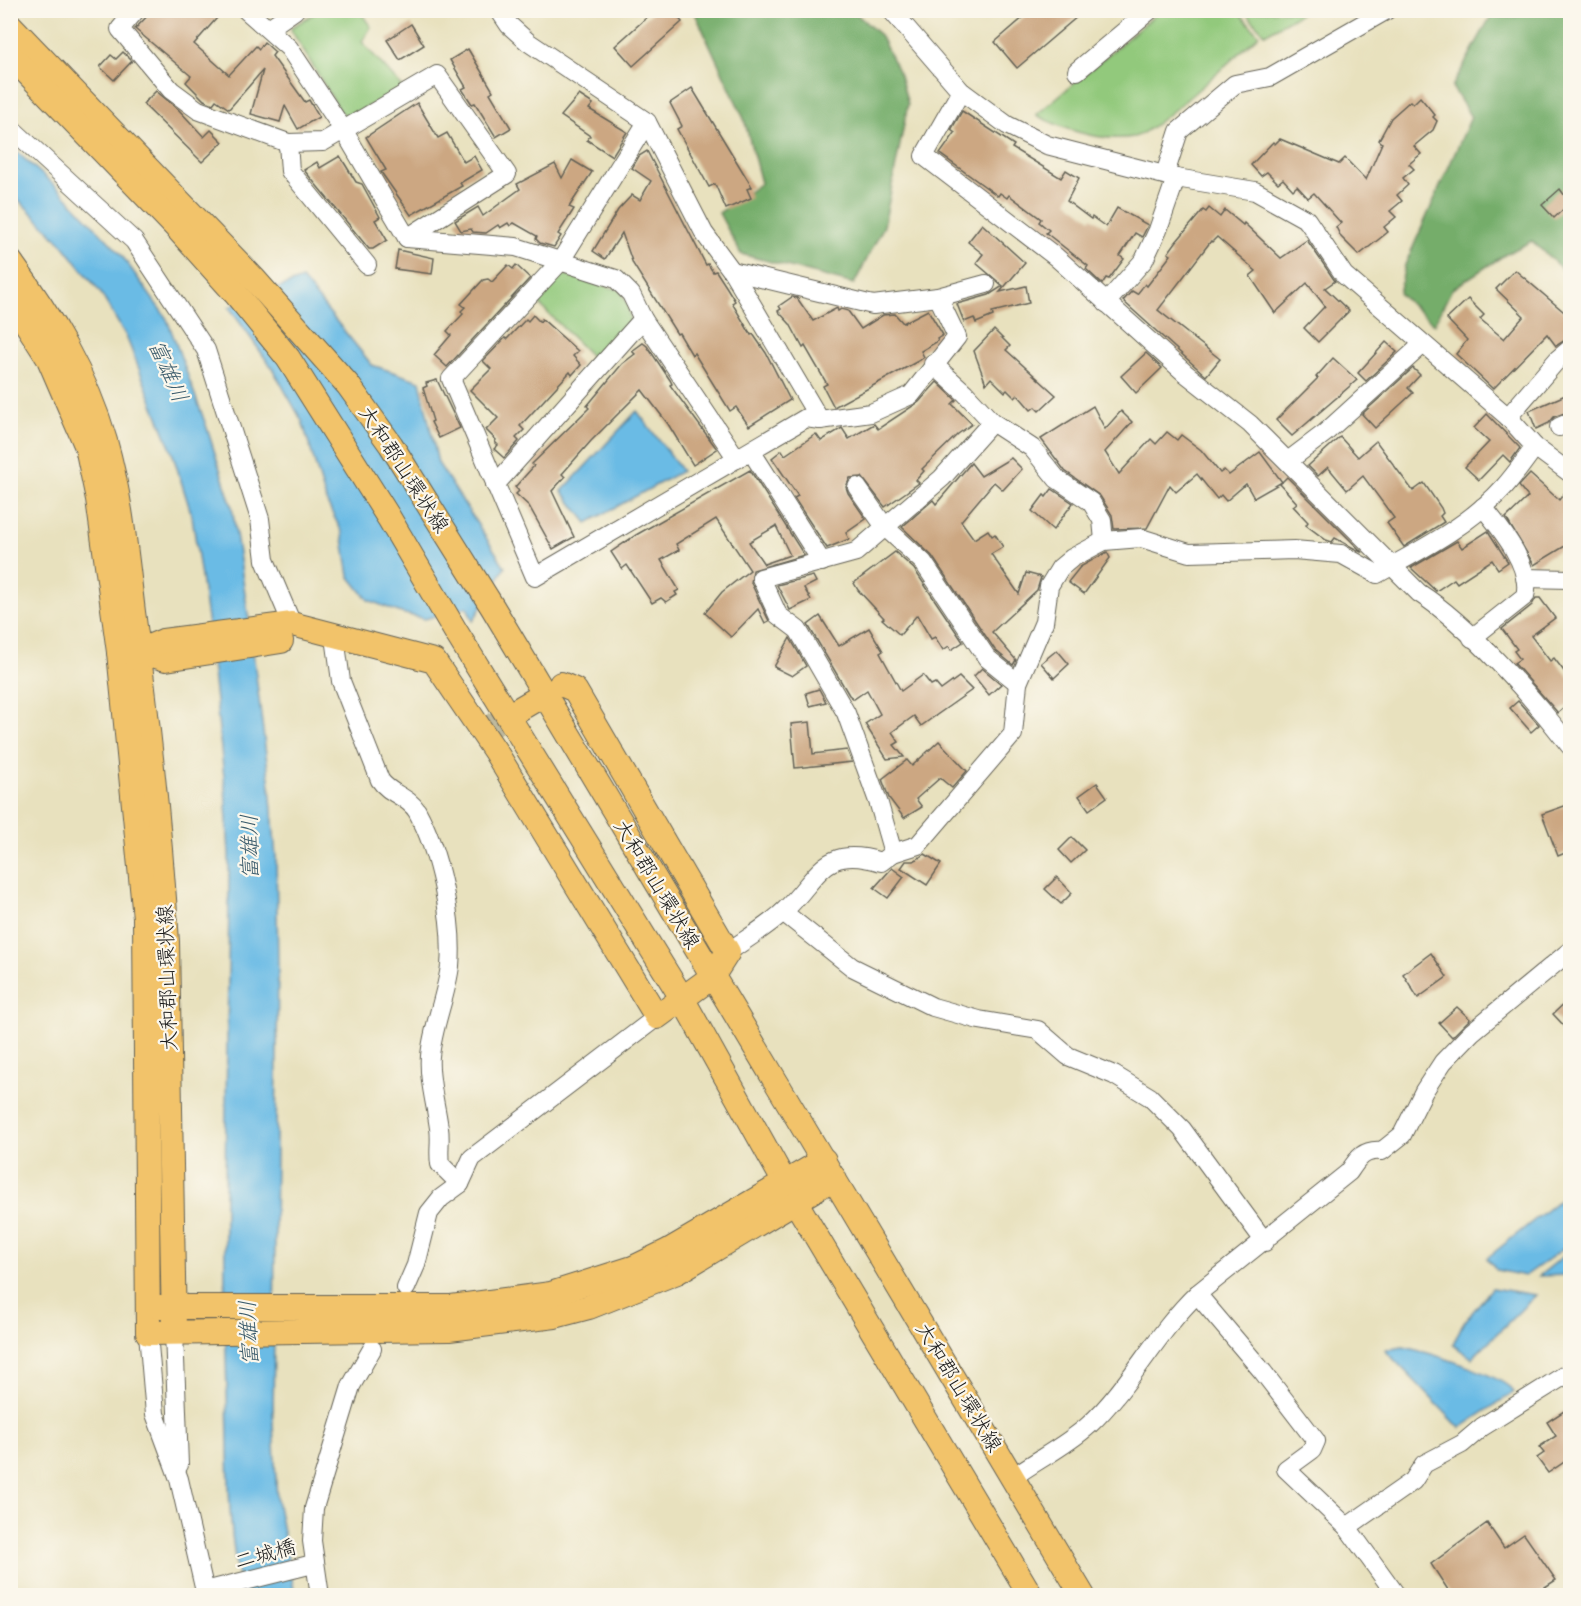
<svg xmlns="http://www.w3.org/2000/svg" width="1581" height="1606" font-family="Caveat,'Klee One',sans-serif">
<style>
.green{fill:#92c97b;stroke:#57724c;stroke-width:1.5}
.forest{fill:#75ad6b;stroke:#486444;stroke-width:1.5}
.water{fill:#6abbe5;stroke:#436c80;stroke-width:1.5}
.building{fill:#cca782;fill-rule:evenodd}
.lines{fill:none;stroke-linecap:round;stroke-linejoin:round}
.major-tunnel{stroke:#bfba9e;stroke-width:24;stroke-dasharray:24 12;stroke-linecap:butt}
.minor-casing{stroke:#636155;stroke-width:20}
.major-casing{stroke:#636155;stroke-width:26}
.minor{stroke:#fff;stroke-width:18}
.major{stroke:#f2c36a;stroke-width:24}
.labels{text-anchor:middle;dominant-baseline:central;stroke-width:4.5;stroke-linejoin:round;paint-order:stroke}
.street-label{font-size:21px;fill:#1c1c1c;stroke:#fbf7ec}
.water-label{font-size:22px;font-style:italic;fill:#3b5c6c;stroke:#fbf7ec}
</style>
<rect width="100%" height="100%" fill="#fbf7ec"/>
<filter id="ink" filterUnits="userSpaceOnUse"><feTurbulence type="fractalNoise" baseFrequency=".0167" numOctaves="2"/><feDisplacementMap in="SourceGraphic" scale="12" xChannelSelector="R" yChannelSelector="G"/><feConvolveMatrix kernelMatrix="1 2 1 2 8 2 1 2 1" color-interpolation-filters="sRGB"/></filter>
<filter id="wash" filterUnits="userSpaceOnUse"><feTurbulence type="fractalNoise" baseFrequency=".008" numOctaves="4" result="noise"/><feDisplacementMap in="SourceGraphic" scale="24" xChannelSelector="R" yChannelSelector="G"/><feGaussianBlur stdDeviation="1.35" result="paint"/><feColorMatrix in="noise" values="0 0 0 0 0 0 0 0 0 0 0 0 0 0 0 0 0 1.4 0 .05"/><feComposite in="paint" operator="in"/></filter>
<g filter="url(#wash)">
<rect width="100%" height="100%" fill="#e8e1be"/>
<g class="green">
<path d="M318,11H360L371,27L362,42L404,89L349,116L342,114L291,30L292,27Z"/>
<path d="M1160,11H1238L1259,35C1239,53 1153,134 1134,137C1100,142 1065,130 1036,115Z"/>
<path d="M1244,11H1305L1265,34Z"/>
<path d="M559,273L620,290L628,306L631,326L597,362L536,301Z"/>
</g>
<g class="forest">
<path d="M694,11H853L880,35L900,75L908,104L884,226L854,284L741,254L719,213L761,183L744,119Z"/>
<path d="M1520,11H1570V266L1565,272L1532,241L1506,254L1452,289L1434,324L1399,294L1405,265L1471,117L1452,87L1491,16L1515,17Z"/>
</g>
<g class="water">
<path d="M10,146L61,191L120,253L167,319L206,425L232,507L249,620L270,786L276,857L278,962L273,1423L277,1500L295,1595H242C226,1529 229,1460 227,1392C221,1213 229,1034 229,854L225,787L208,625L192,516L172,452L126,336L100,292L63,245L11,192Z"/>
<path d="M302,279L372,365L420,381L438,463L505,567L473,621L467,607L425,619L401,613L368,600L349,576L342,532L327,503L302,421L272,368L229,307Z"/>
<path d="M637,411L682,471L587,523L562,491Z"/>
<path d="M1568,1193L1570,1244L1525,1276L1497,1270L1487,1258Z"/>
<path d="M1570,1251V1275L1539,1276Z"/>
<path d="M1492,1288L1536,1295L1472,1358L1453,1345L1462,1325Z"/>
<path d="M1403,1347C1425,1351 1503,1375 1514,1392L1460,1428L1385,1350Z"/>
</g>
<g id="blocks">
<g class="building">
<path d="M153,10H224L194,44L229,75L256,46L259,49L264,42L275,52L272,56L305,102L309,100L319,117L298,129L285,106L280,122L251,114L263,70L229,109L216,100L213,104L204,100L186,82L191,76L135,29Z"/>
<path d="M655,10H672L682,22L633,66L615,46Z"/>
<path d="M1032,10H1085L1017,68L995,42Z"/>
<path d="M411,24L424,45L400,60L387,40Z"/>
<path d="M468,49L493,91L490,93L511,128L496,137L475,103L472,104L462,89L466,87L450,60Z"/>
<path d="M123,52L132,61L114,80L100,67L111,55L116,59Z"/>
<path d="M692,88L752,187L747,189L751,198L726,209L715,184L709,187L677,129L682,126L670,103Z"/>
<path d="M156,91L178,109L204,137L211,130L223,142L202,162L143,104Z"/>
<path d="M579,95L593,104L589,109L627,132L612,156L587,140L590,136L561,116Z"/>
<path d="M1420,97L1435,115L1433,117L1437,121L1433,130L1414,146L1421,154L1409,164L1414,169L1403,178L1408,185L1397,195L1402,201L1390,211L1396,217L1384,227L1388,232L1359,255L1341,237L1336,227L1341,223L1314,193L1308,198L1297,186L1293,190L1283,179L1278,183L1267,172L1261,176L1251,165L1273,142L1275,144L1280,139L1339,164L1345,158L1366,180L1382,143L1379,140L1391,118L1410,101L1413,104Z"/>
<path d="M417,103L438,138L447,133L464,162L474,156L482,170L460,183L462,186L411,215L381,172L386,170L366,137Z"/>
<path d="M962,111L1014,145L1012,148L1061,178L1066,170L1079,178L1067,201L1091,219L1092,217L1106,227L1117,208L1148,225L1142,237L1135,233L1120,256L1124,259L1109,279L1106,278L1102,284L1086,269L1088,266L1046,233L1049,230L1039,222L1041,219L1009,195L1007,198L1000,193L998,196L940,154L955,133L951,130Z"/>
<path d="M647,151L706,265L708,264L713,272L716,271L727,288L735,301L732,303L751,335L753,334L766,353L790,400L749,426L736,407L730,411L694,353L692,355L679,333L677,334L633,264L622,233L605,259L593,251L618,210L632,195L640,200L651,181L632,168L639,156Z"/>
<path d="M340,156L356,182L362,184L380,217L375,220L387,240L373,249H369L304,170L317,162L320,168Z"/>
<path d="M572,160L592,172L569,207L574,209L558,234L561,236L554,247L540,243L536,239L537,236L514,223L510,226L508,223L500,228L498,225L486,233L473,232L471,229L461,231L455,221L478,207L483,216L520,189L517,184L555,164L562,178Z"/>
<path d="M1560,189L1570,203L1554,218L1542,205Z"/>
<path d="M1209,208L1220,217L1225,210L1243,225L1244,223L1281,258L1307,240L1335,281L1325,288L1349,311L1318,342L1304,328L1325,306L1307,283L1275,313L1250,276L1256,271L1217,237L1212,242L1211,241L1158,310L1220,359L1206,376L1123,301L1132,291L1137,294L1145,284L1147,286L1171,255L1168,253L1176,242L1203,210L1206,212Z"/>
<path d="M982,224L1025,263L1000,292L1026,286L1029,303L992,312L993,316L976,323L974,318L964,322L957,304L989,295L1003,286L976,263L983,254L968,242Z"/>
<path d="M398,250L434,258L432,274L395,269Z"/>
<path d="M508,265L513,269L516,265L530,278L447,367L434,355L451,335L447,331L463,314L461,311L465,307L461,304L483,280L488,279L492,282Z"/>
<path d="M1515,270L1570,317V337L1556,346L1547,334L1493,389L1456,354L1467,340L1447,319L1468,299L1484,315L1480,319L1504,339L1524,316L1496,289Z"/>
<path d="M792,297L797,298L813,321L837,308L838,311L841,309L848,311L861,329L883,315L895,314L903,323L928,310L943,335L937,339L938,341L921,351L924,357L920,360L834,407L823,386L827,384L805,346L803,348L790,324L778,311L781,309L779,306Z"/>
<path d="M533,315L540,322L542,319L578,351L573,356L581,365L572,375L570,372L520,426L524,430L516,438L519,441L504,458L494,449L498,445L495,442L496,440L486,430L498,418L470,390L491,369L483,361L505,338L507,339L526,319L528,321Z"/>
<path d="M994,330L1010,346L1006,350L1056,395L1039,411L1035,407L1031,410L1018,395L1015,398L1007,390L1005,392L991,378L986,384L974,351Z"/>
<path d="M1386,342L1397,352L1366,381L1358,373Z"/>
<path d="M643,343L647,346L670,380L672,384L670,385L717,449L693,465L668,424L642,390L591,441L562,474L565,477L552,491L574,537L553,549L529,506L516,494L519,491L515,487L534,466L532,464L589,408L587,406L622,364L635,354L632,351Z"/>
<path d="M1146,353L1162,368L1136,393L1121,376Z"/>
<path d="M1333,358L1357,380L1292,436L1276,420L1318,378L1316,377Z"/>
<path d="M1413,368L1420,375L1408,388L1413,393L1375,428L1362,414Z"/>
<path d="M437,380L460,428L439,438L431,422L433,421L423,388L427,386L426,383Z"/>
<path d="M937,382L956,400L952,404L972,424L958,434L922,469L924,471L916,480L919,483L885,507L862,477L850,478L846,487L848,493L866,519L846,533L849,539L827,548L794,498L798,496L772,458L782,450L785,455L816,434L821,441L842,428L849,439L874,424L878,429L919,402Z"/>
<path d="M1570,393V411L1554,417L1549,423L1536,429L1529,411Z"/>
<path d="M1093,406L1105,429L1121,411L1132,422L1105,452L1119,474L1151,439L1156,444L1167,432L1177,440L1181,435L1201,450L1220,473L1224,470L1229,475L1260,452L1282,482L1254,498L1246,484L1226,501L1221,495L1217,499L1197,474L1176,492L1170,485L1147,528L1114,529L1112,515L1100,496L1065,471L1041,439Z"/>
<path d="M1487,414L1520,448L1510,462L1503,455L1479,480L1465,467L1489,442L1474,428Z"/>
<path d="M1340,437L1358,457L1376,441L1413,491L1424,483L1441,508L1443,513L1440,516L1444,522L1404,547L1387,523L1394,518L1363,476L1347,490L1328,467L1318,476L1308,466Z"/>
<path d="M1011,458L1022,469L1003,490L994,482L961,521L974,539L988,530L992,536L995,534L1003,547L991,554L1019,594L1026,573L1041,577L1037,590L992,632L1016,660L1013,665L995,650L932,556L902,527L933,500L936,504L971,463L981,476Z"/>
<path d="M750,470L804,555L753,570L751,583L769,621L765,623L758,609L731,637L705,613L722,592L750,570L716,519L676,544L679,550L661,560L679,590L675,592L677,595L666,602L661,598L652,603L627,565L622,569L611,552L636,535ZM776,526L790,555L764,564L749,542Z"/>
<path d="M1530,474L1559,500L1570,486V543L1534,565L1506,518L1528,497L1519,486Z"/>
<path d="M1287,477L1362,552H1361L1335,538L1332,542L1326,540L1306,525L1308,522L1293,506L1297,503L1280,484Z"/>
<path d="M1052,489L1073,503L1053,530L1032,511L1044,495L1046,497Z"/>
<path d="M1488,531L1508,562L1498,569L1492,560L1457,583L1454,579L1436,591L1411,568L1457,541L1462,548Z"/>
<path d="M895,552L914,569L963,642L951,650L949,646L943,650L935,637L931,639L917,615L900,635L882,619L884,618L858,590L854,583Z"/>
<path d="M1107,552L1110,558L1084,594L1068,582L1080,567Z"/>
<path d="M813,576L816,582L804,588L811,600L790,610L777,585Z"/>
<path d="M1536,598H1540L1555,618L1531,636L1550,661L1554,658L1570,679V703L1558,713L1514,663L1520,659L1514,651L1517,649L1502,629L1532,605Z"/>
<path d="M820,616L839,646L869,628L883,651L880,653L901,691L923,675L931,685L935,683L941,690L959,677L972,690L921,726L914,716L892,732L899,742L894,745L904,757L887,759L865,724L880,714L867,690L854,699L849,695L808,625Z"/>
<path d="M790,638L806,666L792,676L774,667Z"/>
<path d="M1057,650L1069,664L1054,678L1041,663Z"/>
<path d="M982,668L1001,684L989,695L974,676Z"/>
<path d="M819,689L826,702L810,706L806,693Z"/>
<path d="M1518,701L1539,725L1531,732L1510,708Z"/>
<path d="M810,722L813,754L847,750L852,762L795,768L791,724Z"/>
<path d="M939,741L967,771L952,788L940,778L916,799L922,807L904,818L889,798L882,779L907,760L912,766Z"/>
<path d="M1097,783L1107,797L1089,810L1079,796Z"/>
<path d="M1570,804V851L1558,856L1542,814Z"/>
<path d="M1072,837L1085,850L1071,863L1059,850Z"/>
<path d="M925,854L941,864L927,885L901,868L906,861H914Z"/>
<path d="M892,868L904,877L888,898L874,888Z"/>
<path d="M1057,877L1072,893L1061,904L1045,889Z"/>
<path d="M1431,953L1447,977L1418,998L1403,974Z"/>
<path d="M1570,998V1032L1553,1014Z"/>
<path d="M1457,1007L1470,1019L1452,1037L1439,1023Z"/>
<path d="M1564,1411L1570,1421V1458L1548,1473L1537,1458L1544,1453L1539,1447L1556,1436L1547,1422Z"/>
<path d="M1487,1523L1504,1548L1524,1534L1556,1580L1545,1587L1547,1589L1538,1596H1452L1431,1564Z"/>
</g>
</g>
</g>
<g filter="url(#ink)">
<use href="#blocks" fill-opacity="0" stroke="#636155" stroke-width="1.5"/>
<g class="lines">
<path class="major-tunnel" d="M490,727L516,711"/>
<defs>
<g id="minor">
<path d="M136,10L120,29L171,90L198,110L288,143L323,142L437,75L507,174L407,238"/>
<path d="M246,10L289,48L344,131L407,238L516,247L616,279L631,294L643,319L737,459"/>
<path d="M499,10L509,25L528,42L647,122L704,233L732,271L820,420"/>
<path d="M891,10L961,91L1007,125L1047,145L1176,178L1255,191L1307,220L1344,275L1508,417L1535,447L1570,473"/>
<path d="M269,28L295,10"/>
<path d="M1077,71L1150,10"/>
<path d="M961,91L924,156L1056,257L1185,373L1250,424L1419,593C1469,625 1534,699 1570,746"/>
<path d="M647,122L560,262L451,379L535,577L806,418L820,420L871,413L911,395L957,337L938,297"/>
<path d="M10,127L134,241L206,350L260,519L265,560L292,624"/>
<path d="M288,143L290,171L367,265"/>
<path d="M1165,174L1179,131L1235,84L1270,77L1387,10"/>
<path d="M732,271L873,305L938,297L986,284"/>
<path d="M1106,303L1144,260L1158,230L1176,178"/>
<path d="M933,364L965,393L992,422L1032,448L1057,479L1091,502L1102,520L1104,541"/>
<path d="M1508,417L1558,359L1570,349"/>
<path d="M1559,427L1570,422"/>
<path d="M751,451L822,562"/>
<path d="M1288,461L1325,433L1423,344"/>
<path d="M495,485L643,319"/>
<path d="M857,487L885,527L923,562L987,658L1018,683"/>
<path d="M1525,578L1570,579"/>
<path d="M335,637L341,681L380,780C389,794 408,796 417,811C439,851 454,921 450,966C446,997 433,1025 430,1056C428,1078 436,1105 439,1128C441,1140 438,1152 440,1164L460,1184"/>
<path d="M1472,638L1525,596C1533,567 1500,528 1483,507"/>
<path d="M893,853L879,804L846,713L798,630L778,615L761,578L856,552L942,478L992,422"/>
<path d="M783,912L852,967L933,1007L979,1020L1038,1030L1068,1056L1114,1075L1150,1097L1182,1129L1265,1242"/>
<path d="M728,952C746,939 767,927 784,911C820,877 822,844 881,862L893,853L918,845L1013,734L1018,683L1044,622L1049,586L1060,568L1072,558L1104,541L1141,538L1189,553L1294,550L1341,554L1377,574C1421,550 1470,525 1504,487C1515,475 1525,460 1535,447"/>
<path d="M406,1288L416,1265L429,1213L441,1198L460,1184L472,1158L657,1017"/>
<path d="M1197,1294L1263,1372L1316,1441L1312,1450L1286,1469L1347,1527L1397,1596"/>
<path d="M174,1332L179,1465"/>
<path d="M148,1333L155,1414L179,1479L206,1596"/>
<path d="M1013,1477C1037,1460 1067,1445 1089,1425C1130,1387 1156,1333 1197,1294L1349,1172C1358,1158 1364,1149 1382,1151L1402,1135L1424,1091L1443,1062L1472,1032L1570,951"/>
<path d="M1347,1527L1413,1481L1424,1464L1462,1444L1482,1427L1570,1372"/>
<path d="M205,1591L313,1564"/>
<path d="M320,1596L312,1541L314,1508L351,1386L372,1349"/>
</g>
<g id="major">
<path d="M10,25L253,278L348,385L391,445L493,608L1083,1596"/>
<path d="M10,55L176,227L236,294L288,358L389,518L456,632L682,998L795,1201L1031,1596"/>
<path d="M10,261C50,316 86,375 105,441C121,497 126,555 133,612C148,721 160,832 167,942L174,1332"/>
<path d="M10,298L49,359L87,447L98,499L119,652L145,918L148,1333L449,1329L555,1316L589,1307L677,1272L834,1178"/>
<path d="M139,651L166,659L281,641"/>
<path d="M119,652L139,651L163,641L292,624L434,661L495,751L657,1017L712,977L728,952L575,690L561,684"/>
<path d="M516,711L538,698"/>
<path d="M159,1307H451L551,1294L633,1268L668,1251L824,1160"/>
</g>
</defs>
<use href="#minor" class="minor-casing"/>
<use href="#major" class="major-casing"/>
<use href="#minor" class="minor"/>
<use href="#major" class="major"/>
</g>
</g>
<g class="labels">
<g class="street-label">
<text transform="translate(404 469) rotate(57)">大和郡山環状線</text>
<text transform="translate(657 884) rotate(59)">大和郡山環状線</text>
<text transform="translate(167 978) rotate(-92)">大和郡山環状線</text>
<text transform="translate(959 1387) rotate(59)">大和郡山環状線</text>
<text transform="translate(265 1554) rotate(-15)">二城橋</text>
</g>
<g class="water-label">
<text transform="translate(168 371) rotate(66)">富雄川</text>
<text transform="translate(250 847) rotate(-91)">富雄川</text>
<text transform="translate(249 1333) rotate(-93)">富雄川</text>
</g>
</g>
<rect width="1581" height="1606" fill="none" stroke="#fbf7ec" stroke-width="36"/>
</svg>
